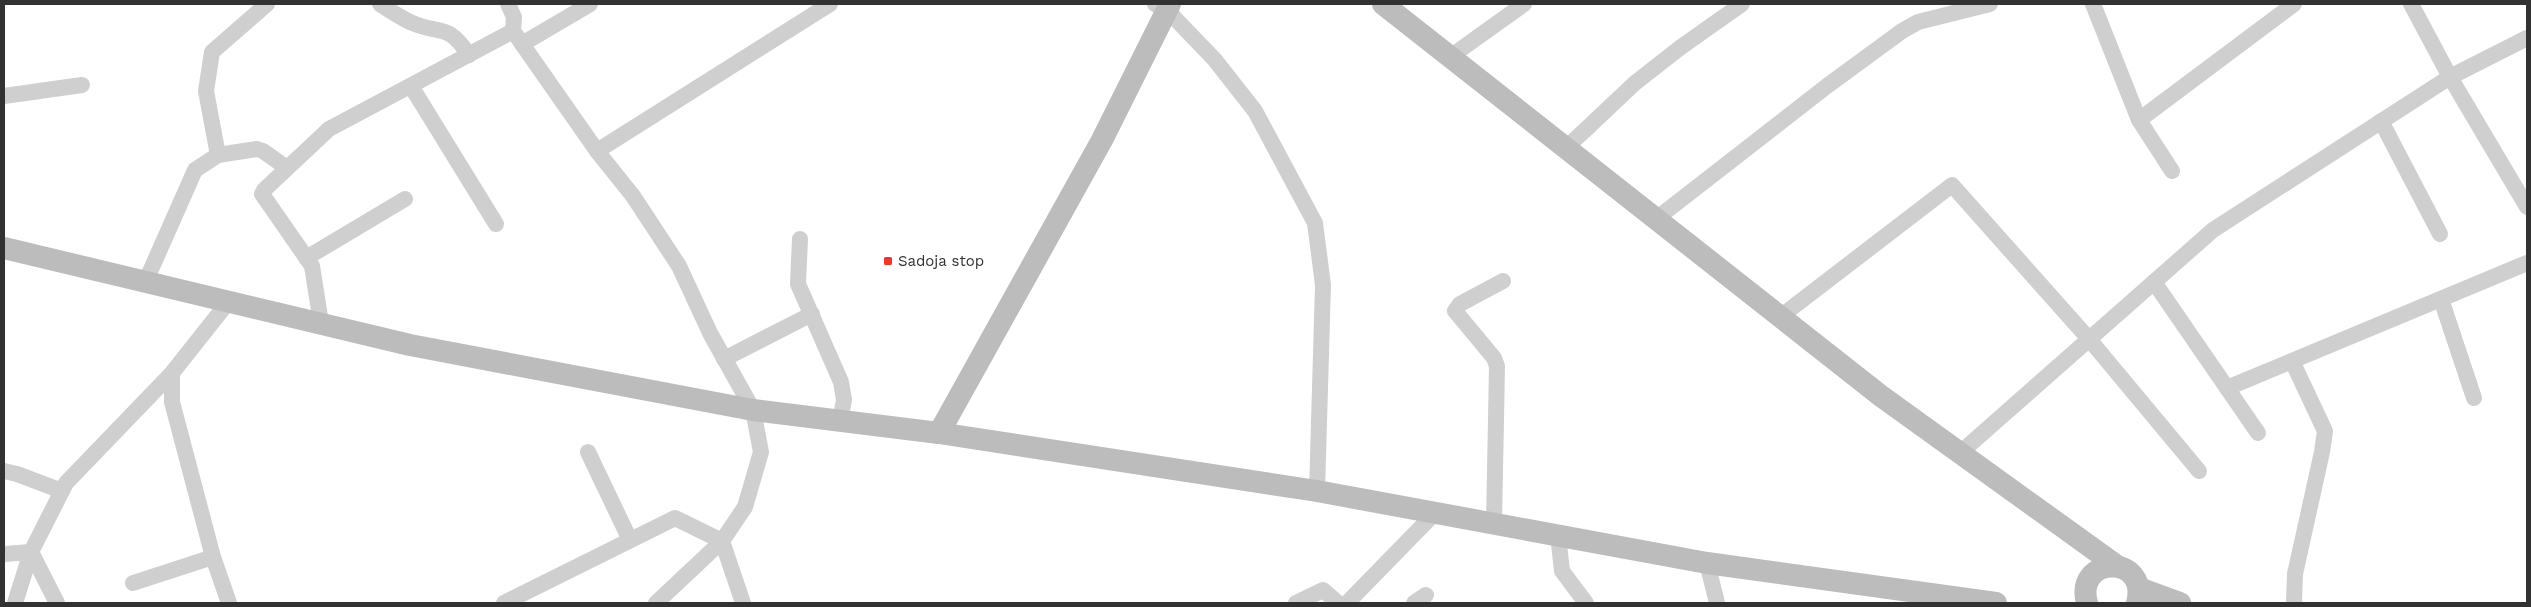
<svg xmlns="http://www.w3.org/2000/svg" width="2531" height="607" font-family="'Work Sans',sans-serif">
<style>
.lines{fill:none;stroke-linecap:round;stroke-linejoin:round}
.street{stroke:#cfcfcf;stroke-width:16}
.secondary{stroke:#bcbcbc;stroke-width:22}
.poi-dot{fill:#f53428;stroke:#fff;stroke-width:2}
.labels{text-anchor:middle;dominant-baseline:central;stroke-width:5;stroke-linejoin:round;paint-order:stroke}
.poi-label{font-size:15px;fill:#323232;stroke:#fff;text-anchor:start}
</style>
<rect width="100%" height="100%" fill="#fff"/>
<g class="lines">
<g class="street">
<path d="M380,4C389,10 400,17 410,22C441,36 446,21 469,55"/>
<path d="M508,4L514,17L513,31"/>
<path d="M1155,4L1167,10L1215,60L1255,111L1315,223L1323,285L1317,491"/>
<path d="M2093,4L2139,120L2172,171"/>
<path d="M2411,4L2450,77L2527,207"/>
<path d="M522,44L590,4"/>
<path d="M1450,57L1524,4"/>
<path d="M411,86L496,224"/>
<path d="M4,96L82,85"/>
<path d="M2139,120L2294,4"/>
<path d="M2381,121L2440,234"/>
<path d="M1566,148L1635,83L1681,47L1742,4"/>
<path d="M597,151L633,196L679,266L710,333L753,410L761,452L745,507L722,541L743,603"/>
<path d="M218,155L257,149L263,151L287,168"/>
<path d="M1656,219L1827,86L1902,31L1918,22L1990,4"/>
<path d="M800,239L798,284L841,382L844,400L840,421"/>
<path d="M306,258L405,199"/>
<path d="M2154,282L2258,433"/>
<path d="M145,283L195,170L218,155L206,91L212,52L267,4"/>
<path d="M2441,299L2474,398"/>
<path d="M1780,317L1952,185L2089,339L2199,471"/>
<path d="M321,323L312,266L262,194L264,190L329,129L513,31L597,151L830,4"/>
<path d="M724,359L812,314"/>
<path d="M2292,361L2325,431L2322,452L2295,574L2294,603"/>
<path d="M172,373V402L213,557L229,603"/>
<path d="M2227,388L2527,263"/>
<path d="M588,452L630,540"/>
<path d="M1960,453L2213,230L2450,77L2527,38"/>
<path d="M4,471L17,474L62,491"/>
<path d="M1494,524L1497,366L1494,358L1455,311L1460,304L1503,281"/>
<path d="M1558,535L1562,571L1586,603"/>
<path d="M4,554L31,552L57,603"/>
<path d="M1707,563L1717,603"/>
<path d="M133,583L213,557"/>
<path d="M15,603L31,552L66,483L172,373L229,301"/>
<path d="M504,603L675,518L722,541L656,603"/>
<path d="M1296,603L1323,590L1338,603"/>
<path d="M1347,603L1435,513"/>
<path d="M1414,603L1426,595"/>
</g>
<g class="secondary">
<path d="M1383,4L1881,396L2117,566"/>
<path d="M4,248L410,345L753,410L939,433L1317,491L1707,563L1996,603"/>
<path d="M939,433L1102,140L1170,4"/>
<path d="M2139,588L2180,603"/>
<path d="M2087,603C2074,555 2150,554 2137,603"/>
</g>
</g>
<rect class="poi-dot" x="883" y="256" width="10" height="10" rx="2.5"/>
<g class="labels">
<g class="poi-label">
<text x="898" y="261">Sadoja stop</text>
</g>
</g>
<rect width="2531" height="607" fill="none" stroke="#323232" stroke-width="10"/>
</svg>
